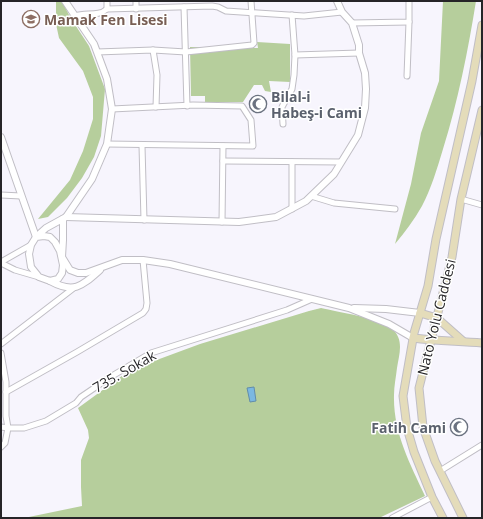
<svg xmlns="http://www.w3.org/2000/svg" width="483" height="519" font-family="'Open Sans',sans-serif">
<style>
.green{fill:#b6ce9c}
.water{fill:#7bb8e1;stroke:#628caa}
.lines{fill:none;stroke-linecap:round;stroke-linejoin:round}
.minor-casing{stroke:#c0bec5;stroke-width:7}
.tertiary-casing{stroke:#c0bec5;stroke-width:8}
.secondary-casing{stroke:#c0bec5;stroke-width:9}
.minor{stroke:#fff;stroke-width:5}
.tertiary{stroke:#fff;stroke-width:6}
.secondary{stroke:#e4dcba;stroke-width:7}
.labels{text-anchor:middle;dominant-baseline:central;stroke-width:3;stroke-linejoin:round;paint-order:stroke}
.education-label{font-size:14px;font-weight:bold;fill:#785e54;stroke:#fff;text-anchor:start}
.worship-label{font-size:14px;font-weight:bold;fill:#5b616d;stroke:#fff;text-anchor:start}
.street-label{font-size:14px;fill:#262528;stroke:#fff}
</style>
<rect width="100%" height="100%" fill="#f7f5fd"/>
<g class="green">
<path d="M56,1H62L70,17L89,46L105,89L101,136L94,157L82,178L67,198L48,217L38,219L70,180L83,151L93,119V97L83,71L59,38L56,24Z"/>
<path d="M443,1H476C468,51 458,101 443,149C437,169 431,189 422,206C414,220 405,232 395,244L411,184L421,133L439,81Z"/>
<path d="M257,42L290,44V82L269,81L271,92L265,91L262,85H254L243,102H205V96H191L190,47L258,48Z"/>
<path d="M321,308C338,312 378,318 391,328C405,339 399,354 397,368C396,377 394,386 394,395C393,433 410,463 425,496L379,518H24L82,506L81,487V460L89,438L88,430L78,408L126,373L154,361L200,344L309,311Z"/>
</g>
<path class="water" d="M254,387L256,401L250,402L247,388Z"/>
<g class="lines">
<defs>
<g id="minor">
<path d="M107,1V9L212,6L218,7L226,11L304,16L342,12"/>
<path d="M136,1V9"/>
<path d="M184,7L187,106"/>
<path d="M75,16C86,12 98,17 107,9"/>
<path d="M352,23L409,22V1"/>
<path d="M153,50L157,75L156,107"/>
<path d="M97,52L153,50L186,52L252,45L254,43L251,1"/>
<path d="M295,55L359,53"/>
<path d="M407,76L409,22"/>
<path d="M283,124L282,107L292,89L294,75L295,55L292,15"/>
<path d="M107,144L253,146L251,120L242,106L193,105L112,109"/>
<path d="M142,146L144,220"/>
<path d="M223,161L341,162"/>
<path d="M292,162V209"/>
<path d="M1,195L21,196"/>
<path d="M311,196L334,203L395,209"/>
<path d="M461,199L482,205"/>
<path d="M222,222L223,146"/>
<path d="M1,262L31,245"/>
<path d="M1,263L15,270L39,277"/>
<path d="M1,344L75,287"/>
<path d="M1,353L6,382V416L8,428L1,427"/>
<path d="M6,392L77,352L143,313L146,309L147,303L143,260"/>
<path d="M1,447L5,443L8,428H24L46,421L76,403L81,397L112,376L151,353L287,310L312,299"/>
<path d="M440,471L482,445"/>
<path d="M392,518L432,497"/>
</g>
<g id="tertiary">
<path d="M1,137L36,237"/>
<path d="M66,217L239,222L276,217L306,201L334,174L358,135L365,108L366,89L365,73L359,53V45L352,23L342,12L337,1"/>
<path d="M63,219V240L62,257L70,270L78,273H86L122,260H143L170,264L349,308L389,324L413,338"/>
<path d="M36,237L44,236L50,237L55,242L60,251L63,265L62,273L58,279L50,281L39,277L31,267L29,254L31,245L36,237L46,228L66,217L92,179L107,144L112,109L107,79L94,44L65,1"/>
<path d="M50,281C74,294 82,286 100,270"/>
<path d="M354,308L386,309L420,313"/>
</g>
<g id="secondary">
<path d="M420,313L437,318L463,341"/>
<path d="M413,338C436,341 459,341 482,343"/>
<path d="M443,518L432,497L414,452L407,428L403,396L414,333L428,286L436,239L472,81L482,25"/>
<path d="M463,518L435,461L423,427L419,388L452,257L461,199L482,110"/>
</g>
</defs>
<use href="#minor" class="minor-casing"/>
<use href="#tertiary" class="tertiary-casing"/>
<use href="#secondary" class="secondary-casing"/>
<use href="#minor" class="minor"/>
<use href="#tertiary" class="tertiary"/>
<use href="#secondary" class="secondary"/>
</g>
<defs>
<symbol id="school-ring" viewBox="-11 -11 22 22"><circle r="9.5" fill="#fff" stroke="#8d6e63" stroke-width="1.5"/><path d="M0-5L7-2L0 1L-7-2ZM-4 1L0 2.5L4 1V4Q0 6-4 4Z" fill="#8d6e63"/></symbol>
<symbol id="mosque-ring" viewBox="-11 -11 22 22"><circle r="9.5" fill="#fff" stroke="#6b7280" stroke-width="1.5"/><path d="M3.5-4.9A6 6 0 1 0 3.5 4.9A5 5 0 1 1 3.5-4.9Z" fill="#6b7280"/></symbol>
</defs>
<g fill-rule="evenodd">
<use href="#school-ring" x="21" y="9" width="20" height="20"/>
<use href="#mosque-ring" x="248" y="94" width="20" height="20"/>
<use href="#mosque-ring" x="449" y="417" width="20" height="20"/>
</g>
<g class="labels">
<g class="education-label">
<text x="44" y="19">Mamak Fen Lisesi</text>
</g>
<g class="worship-label">
<text x="271" y="96">Bilal-i<tspan x="271" dy="16">Habeş-i Cami</tspan></text>
<text x="446" y="427" text-anchor="end">Fatih Cami</text>
</g>
<g class="street-label">
<text transform="translate(436 317) rotate(-76)">Nato Yolu Caddesi</text>
<text transform="translate(124 371) rotate(-30)">735. Sokak</text>
</g>
</g>
<rect width="483" height="519" fill="none" stroke="#262528" stroke-width="4"/>
</svg>
